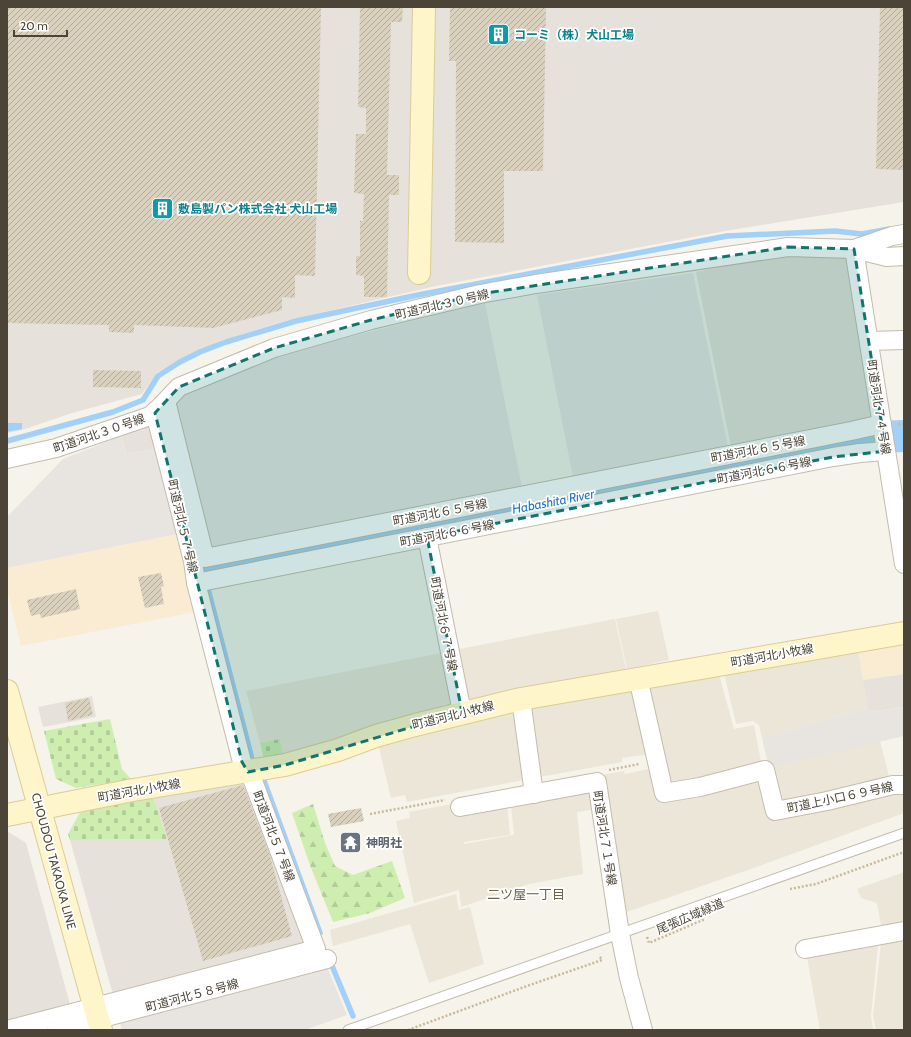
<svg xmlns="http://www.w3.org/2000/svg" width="911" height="1037" font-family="Cabin,'Noto Sans JP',sans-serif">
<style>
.residential{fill:#ebe6d7}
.commercial{fill:#faecd3}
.industrial{fill:#e6e2db}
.forest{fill:url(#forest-firs)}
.cemetery{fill:url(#cemetery-stones)}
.parking{fill:#e8e5e1}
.water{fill:#a1d0f8}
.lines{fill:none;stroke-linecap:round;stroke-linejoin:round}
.stream{stroke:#a1d0f8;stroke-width:5.5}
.river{stroke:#a1d0f8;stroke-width:32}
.building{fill:url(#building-hatch)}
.lane-casing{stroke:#c3bcab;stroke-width:11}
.street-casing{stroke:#c3bcab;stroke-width:20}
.secondary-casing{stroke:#dbcc95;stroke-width:24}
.path{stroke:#c7b99a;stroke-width:2.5;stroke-dasharray:2 2;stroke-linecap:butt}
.lane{stroke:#fff;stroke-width:9}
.street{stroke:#fff;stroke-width:18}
.secondary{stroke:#fff5cb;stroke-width:22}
.marked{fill:#0f766e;fill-opacity:0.2;stroke:#0f766e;stroke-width:3;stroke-dasharray:8 5;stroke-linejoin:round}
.labels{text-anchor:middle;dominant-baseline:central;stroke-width:3.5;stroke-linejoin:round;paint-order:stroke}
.culture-label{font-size:12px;font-weight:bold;fill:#0d838f;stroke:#fff;text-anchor:start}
.street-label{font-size:12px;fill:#4b4437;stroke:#fff}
.worship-label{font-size:12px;font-weight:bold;fill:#5b616d;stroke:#fff;text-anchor:start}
.water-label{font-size:13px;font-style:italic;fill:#2278c5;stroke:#fff}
.neighbourhood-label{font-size:13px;fill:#70634c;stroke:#fff}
</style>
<defs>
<pattern id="forest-firs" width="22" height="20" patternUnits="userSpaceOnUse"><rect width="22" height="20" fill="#ceeeaf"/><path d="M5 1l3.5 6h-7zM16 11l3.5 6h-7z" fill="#b2cd97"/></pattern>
<pattern id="cemetery-stones" width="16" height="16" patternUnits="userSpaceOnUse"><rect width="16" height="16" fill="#ceeeaf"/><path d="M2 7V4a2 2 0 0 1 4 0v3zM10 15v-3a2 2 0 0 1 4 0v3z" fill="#b2cd97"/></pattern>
<pattern id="building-hatch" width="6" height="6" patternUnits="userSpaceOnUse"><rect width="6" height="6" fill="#d9d0be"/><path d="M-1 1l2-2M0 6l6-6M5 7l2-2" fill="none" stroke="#b2aa9b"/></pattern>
</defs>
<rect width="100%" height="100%" fill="#f6f3ea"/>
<g class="residential">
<path d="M658,611L669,660L627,669L616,619Z"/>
<path d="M615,619L626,669L538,686L464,704L454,650Z"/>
<path d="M858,650L869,708L762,738L759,725L753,721L736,724L724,673Z"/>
<path d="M446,652L457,706L283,757L280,739L260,743L246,691Z"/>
<path d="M719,674L734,729L754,725L762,767L671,788L649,684Z"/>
<path d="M621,688L632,691L650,754L622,758V762L534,778L524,704Z"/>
<path d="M519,705L530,779L407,802L405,795L391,798L378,744Z"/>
<path d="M880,741L890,780L781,804L769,768Z"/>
<path d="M653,768L661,798L760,775L773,815L904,790V813L751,869L621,914L602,775L624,771L625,774Z"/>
<path d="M591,786L596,809L577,812L583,874L529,884L461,907L459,890L414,903L396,821L410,818L409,812L457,803L507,802L510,835L464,842V844L514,835L511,806Z"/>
<path d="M904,872V928L882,931L877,903L861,898L857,889Z"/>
<path d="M456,894L459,910L470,907L484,964L429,983L410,924L333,946L330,930Z"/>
<path d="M879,935L871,1016L873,1030H820L805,946Z"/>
<path d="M904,935V1030H876L873,1016L881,943Z"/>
</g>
<g class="commercial">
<path d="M183,533L200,611L21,646L7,589V568Z"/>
<path d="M899,644L904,648V674L863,680L858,650Z"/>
</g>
<g class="industrial">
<path d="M7,7H904V202L725,231L436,286L285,321L223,340L158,372L142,394L72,413L22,430L7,433Z"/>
<path d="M787,254L850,255L875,417L731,447L696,272Z"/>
<path d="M153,420L160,448L127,454L120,432Z"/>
<path d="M904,674V707L869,712L863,680Z"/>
<path d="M92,696L96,717L43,727L38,707Z"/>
<path d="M243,779L311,943L113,995L70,840L166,839L152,794Z"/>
<path d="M7,831L26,843L71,1008L7,1025Z"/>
</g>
<path class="forest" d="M313,804L325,843L335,866L353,875L392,861L405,898L370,913L333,922L311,868L292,813Z"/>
<g class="cemetery">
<path d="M110,719L122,769L131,779L76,788L56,779L44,731Z"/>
<path d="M280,739L283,757L264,760L260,743Z"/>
<path d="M152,794L167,839L70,840L68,834L83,807Z"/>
</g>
<g class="parking">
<path d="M693,273L729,452L574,482L537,295Z"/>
<path d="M485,303L523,492L206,554L172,407L181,396L284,353Z"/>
<path d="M121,436L127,454L160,448L183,533L7,568V517L63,459Z"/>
<path d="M904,707V736L769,768L762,738L869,708L870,712Z"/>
<path d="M325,962L347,1015L305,1030H122L120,1022Z"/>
</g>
<path class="water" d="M7,423H22V429L7,432Z"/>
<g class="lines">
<g class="stream">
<path d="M7,441L113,412L143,400L158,376L180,362L200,352L226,342L296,321L418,295L727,236L835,231L862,234L889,229"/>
<path d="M207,585L252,759"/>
<path d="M263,778L320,933"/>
<path d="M330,961L353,1016"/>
</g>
<path class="river" d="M203,570L880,437L904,436"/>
</g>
<g class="building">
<path d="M7,7H321L315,276L295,275V298L282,297V310L213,328L134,325V333L109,332V325L7,323Z"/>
<path d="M360,7H403L402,22H391L387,175H399V195H389L387,297H364V276L356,275V256H360V221H363L364,194L354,193L356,134H366V108L358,107Z"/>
<path d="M450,7H546L543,171H504V243L455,242L456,61H449Z"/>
<path d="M880,7H904V170L876,169Z"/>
<path d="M93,370L141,371V388L93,387Z"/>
<path d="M161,573L164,586L161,587L164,604L145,608L138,577Z"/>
<path d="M76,589L80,609L41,618L40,614L31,616L27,600Z"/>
<path d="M89,698L93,715L68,721L65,703Z"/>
<path d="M243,785L270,856L292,936L203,961L159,808Z"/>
<path d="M361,808L364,821L331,827L328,814Z"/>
</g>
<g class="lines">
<defs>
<path id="lane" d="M348,1030L904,833"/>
<g id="street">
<path d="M904,234L892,236L854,249L904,564"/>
<path d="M869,341L904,340"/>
<path d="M166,401L205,558L851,431L882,424"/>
<path d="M7,459L56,448L150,416L160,407L179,387L274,348L371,320L480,294L536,284L788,247L854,249L887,257L904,256"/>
<path d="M427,537L462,712"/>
<path d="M196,583L833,457L860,453L886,451"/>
<path d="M638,678L664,793L700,787L765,770L775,811L827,801L893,785H904"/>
<path d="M521,699L534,794"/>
<path d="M460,807L597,782L620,934L629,978L643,1030"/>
<path d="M805,949L904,931"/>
<path d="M7,1030L316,949L253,781L242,762L196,583L193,561L155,413"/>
<path d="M57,1030L327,959"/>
</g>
<g id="secondary">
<path d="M419,273L424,7"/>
<path d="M7,691L101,1030"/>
<path d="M7,815L133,790L285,765L338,750L376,736L415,725L521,699L904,633"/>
</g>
</defs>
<use href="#lane" class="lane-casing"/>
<use href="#street" class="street-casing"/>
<use href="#secondary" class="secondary-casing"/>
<g class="path">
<path d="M898,424H904"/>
<path d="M609,770L639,764"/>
<path d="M370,814L445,800"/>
<path d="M790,889L816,884L904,852"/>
<path d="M647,937L649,943L705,919"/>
<path d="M408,1030L527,986L602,960L599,955"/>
</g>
<use href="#lane" class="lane"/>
<use href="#street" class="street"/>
<use href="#secondary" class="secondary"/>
</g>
<path class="marked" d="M788,247L854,249L886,451L833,457L427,537L462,712L285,765L248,772L242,762L155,413L179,387L274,348L371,320L480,294Z"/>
<defs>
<symbol id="building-square" viewBox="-11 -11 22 22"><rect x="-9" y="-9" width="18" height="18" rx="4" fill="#0f9aa8" stroke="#fff"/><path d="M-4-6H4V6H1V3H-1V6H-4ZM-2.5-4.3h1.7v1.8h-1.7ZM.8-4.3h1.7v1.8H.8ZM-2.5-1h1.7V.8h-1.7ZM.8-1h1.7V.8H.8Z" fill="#fff"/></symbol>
<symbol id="temple-square" viewBox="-11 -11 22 22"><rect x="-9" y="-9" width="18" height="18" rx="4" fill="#6b7280" stroke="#fff"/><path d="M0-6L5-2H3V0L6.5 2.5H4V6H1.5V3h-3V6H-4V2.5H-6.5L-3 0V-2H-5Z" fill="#fff"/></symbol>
</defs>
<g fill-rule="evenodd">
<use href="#building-square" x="486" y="22" width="25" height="25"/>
<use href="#building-square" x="150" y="196" width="25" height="25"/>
<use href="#temple-square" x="338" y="830" width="25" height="25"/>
</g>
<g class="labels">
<g class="culture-label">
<text x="514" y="34">コーミ（株）犬山工場</text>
<text x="178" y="208">敷島製パン株式会社 犬山工場</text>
</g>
<g class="street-label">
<text transform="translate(442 304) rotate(-13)">町道河北３０号線</text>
<text transform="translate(879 407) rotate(81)">町道河北７４号線</text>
<text transform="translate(99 433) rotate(-19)">町道河北３０号線</text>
<text transform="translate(758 449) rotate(-11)">町道河北６５号線</text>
<text transform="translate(764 470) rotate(-11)">町道河北６６号線</text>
<text transform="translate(440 512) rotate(-11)">町道河北６５号線</text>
<text transform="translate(183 526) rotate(77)">町道河北５７号線</text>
<text transform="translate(447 533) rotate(-11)">町道河北６６号線</text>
<text transform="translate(444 624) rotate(79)">町道河北６７号線</text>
<text transform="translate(772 655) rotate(-10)">町道河北小牧線</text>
<text transform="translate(453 715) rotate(-14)">町道河北小牧線</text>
<text transform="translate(139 790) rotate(-10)">町道河北小牧線</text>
<text transform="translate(840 797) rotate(-12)">町道上小口６９号線</text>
<text transform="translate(274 836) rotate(69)">町道河北５７号線</text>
<text transform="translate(605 838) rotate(81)">町道河北７１号線</text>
<text transform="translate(54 861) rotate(75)">CHOUDOU TAKAOKA LINE</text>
<text transform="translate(690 916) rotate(-23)">尾張広域緑道</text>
<text transform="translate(192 995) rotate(-15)">町道河北５８号線</text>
</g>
<g class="worship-label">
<text x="366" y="842">神明社</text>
</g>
<g class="water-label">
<text transform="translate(553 501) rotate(-11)">Habashita River</text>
</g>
<g class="neighbourhood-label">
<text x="526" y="894">二ツ屋一丁目</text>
</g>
</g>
<rect width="911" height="1037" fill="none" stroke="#4b4437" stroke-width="16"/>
<path d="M14 30v6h53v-6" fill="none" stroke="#4b4437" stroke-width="2"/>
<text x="20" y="30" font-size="12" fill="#4b4437" stroke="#ffffff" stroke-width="3" paint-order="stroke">20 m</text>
</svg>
